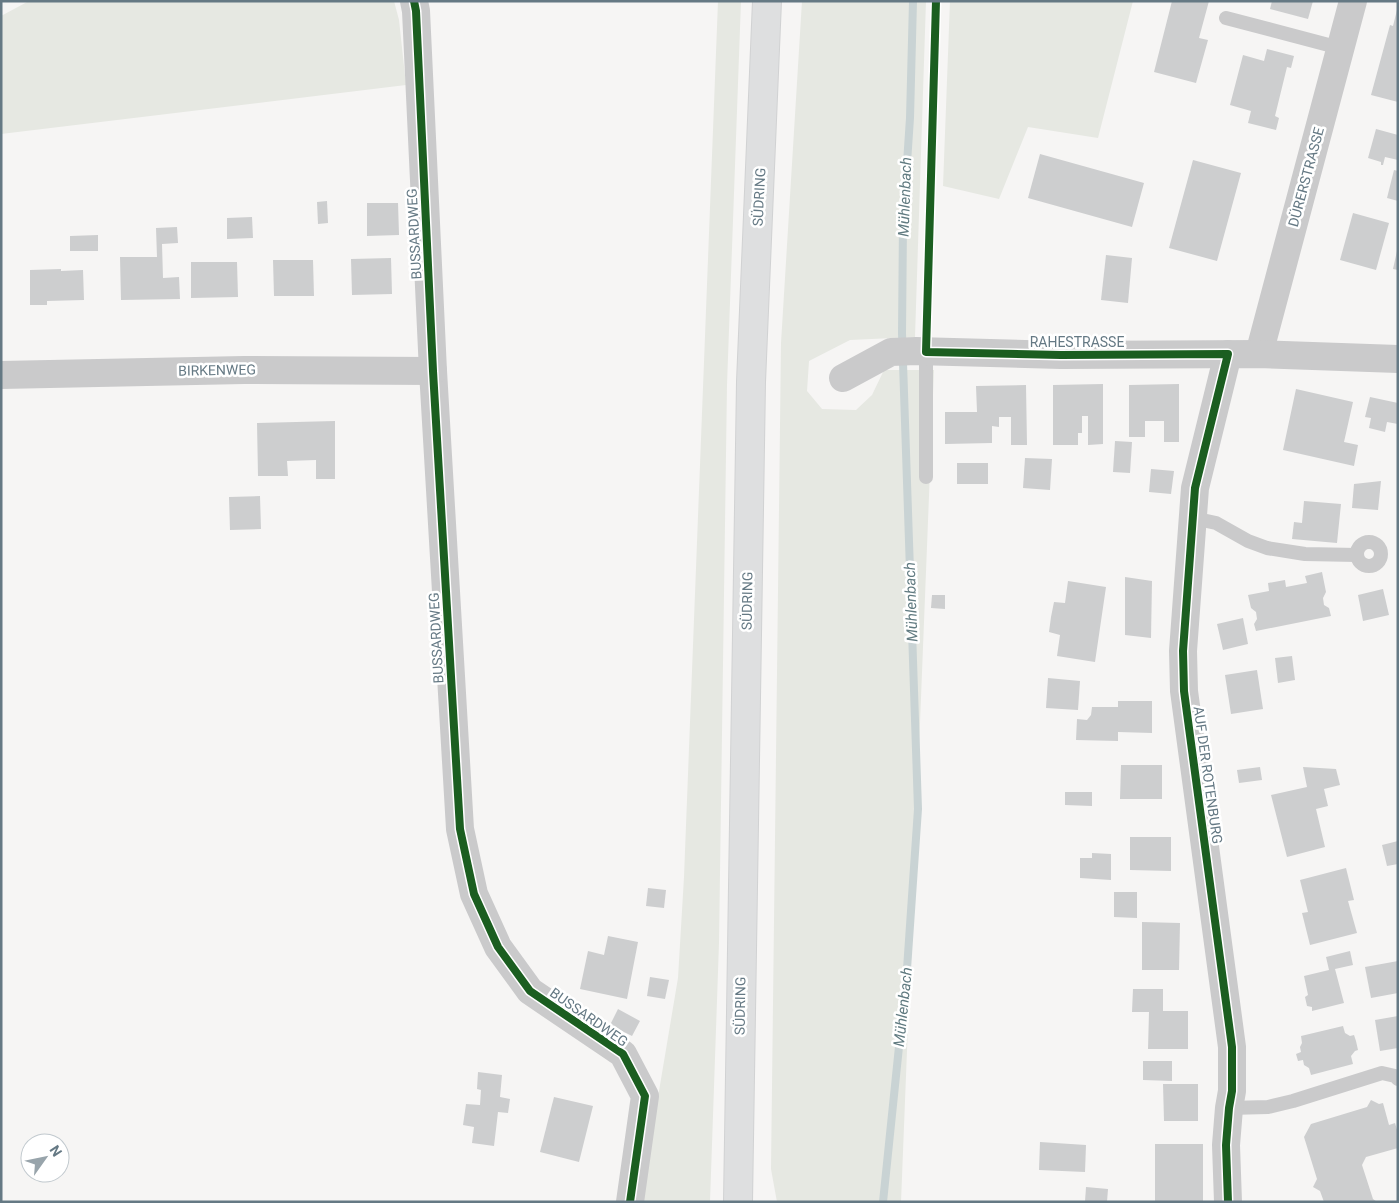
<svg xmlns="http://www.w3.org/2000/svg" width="1399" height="1203" font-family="Roboto,sans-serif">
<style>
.green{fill:#e6e8e2}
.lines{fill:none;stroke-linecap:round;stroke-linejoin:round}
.stream{stroke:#c9d3d4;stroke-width:8}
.building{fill:#cdcecf}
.secondary-casing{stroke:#d1d2d3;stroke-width:30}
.service{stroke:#cacacb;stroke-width:14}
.minor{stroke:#cacacb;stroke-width:28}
.secondary{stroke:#dedfe0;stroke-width:28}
.cycleway-casing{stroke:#fff;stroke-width:11}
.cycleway{stroke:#1b5e20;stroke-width:8}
.labels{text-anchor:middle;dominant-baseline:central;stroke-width:5;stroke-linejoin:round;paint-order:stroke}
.street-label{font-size:14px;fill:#657984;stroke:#fff}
.water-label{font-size:15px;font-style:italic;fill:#617b81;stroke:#fff}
</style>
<rect width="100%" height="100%" fill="#f6f5f4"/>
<g class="green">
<path d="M29,1H394L399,20L406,85L1,134V16Z"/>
<path d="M718,1H741L727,385L719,943L710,1202H621L657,1103L678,978L684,877Z"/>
<path d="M802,1H926L915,337L850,340L809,361L807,391L822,409L856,410L872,395L884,370H934L901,1202H777L771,1169L781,343Z"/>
<path d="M950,1H1133L1098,138L1028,127L999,199L943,186Z"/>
</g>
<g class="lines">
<path class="stream" d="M883,1202L907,969L918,809L902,333L903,223L910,118L913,1"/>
</g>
<g class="building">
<path d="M1172,1H1209L1199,38L1208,40L1196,83L1154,72Z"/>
<path d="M1272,1H1313L1308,19L1270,9Z"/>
<path d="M1397,10H1398V102L1371,95L1390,25L1393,26Z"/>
<path d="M1267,49L1294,56L1291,68L1287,67L1275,116L1279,118L1276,130L1248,123L1251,111L1230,105L1243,55L1264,61Z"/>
<path d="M1376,129L1398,135V160L1385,157L1383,165H1381V162L1368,158Z"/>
<path d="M1040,154L1144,183L1132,227L1028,198Z"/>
<path d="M1193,160L1241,173L1217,261L1169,248Z"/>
<path d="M1394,170L1398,171V201L1387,198Z"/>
<path d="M327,201L328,223L318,224L317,202Z"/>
<path d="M367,203H398L399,235L367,236Z"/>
<path d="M1353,213L1389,223L1376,270L1340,260Z"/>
<path d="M252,217L253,238L227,239V218Z"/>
<path d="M177,227L178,243L162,244L163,278L179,277L180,299L121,300L120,257H157L156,228Z"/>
<path d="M98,235V251H70V236Z"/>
<path d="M1397,251H1398V270L1393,269Z"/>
<path d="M1106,255L1132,258L1128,303L1101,300Z"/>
<path d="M391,258L392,294L352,295L351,259Z"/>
<path d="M273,260H313L314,296H274Z"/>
<path d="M191,262H237L238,297L191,298Z"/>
<path d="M61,269V271L83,270L84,300L47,301V305H30V270Z"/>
<path d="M1103,384V444L1088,445V416H1082V433H1078V445H1053V385Z"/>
<path d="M1179,384V442H1164V421H1145V437H1129V385Z"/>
<path d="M1026,385L1027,445H1011V417H999V427L992,426V443L945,444V412H977L976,386Z"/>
<path d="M1296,389L1353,402L1344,442L1358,445L1354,466L1283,450Z"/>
<path d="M1370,397L1398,403V424L1387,422L1385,432L1369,428L1371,418L1365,417Z"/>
<path d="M335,421V479H316V460L287,461L288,476H258L257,423Z"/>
<path d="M1115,441L1132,442L1130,473L1113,472Z"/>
<path d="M1025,458L1052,459L1050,490L1023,488Z"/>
<rect x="957" y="463" width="31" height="21"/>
<path d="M1151,469L1174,471L1171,494L1149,492Z"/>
<path d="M1381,481L1378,510L1352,508L1354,484Z"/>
<path d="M260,496L261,529L230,530L229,497Z"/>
<path d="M1304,501L1341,504L1337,543L1292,539L1294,522L1302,523Z"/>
<path d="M1322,572L1326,592L1323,598L1324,605L1329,608L1331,616L1256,631L1254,624L1257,619L1256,612L1251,608L1248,595L1269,591L1268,583L1285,580L1286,587L1307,583L1305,576Z"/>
<path d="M1125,577L1152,581L1151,638L1125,635Z"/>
<path d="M1068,581L1106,587L1095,662L1057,656L1060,635L1049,632L1051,617L1054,602L1065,603Z"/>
<path d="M1383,589L1389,615L1363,621L1358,595Z"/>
<path d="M932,595H945V609L931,608Z"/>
<path d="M1243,618L1248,644L1223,650L1217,624Z"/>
<path d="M1292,656L1295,680L1278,683L1275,658Z"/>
<path d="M1257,670L1263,709L1231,714L1225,675Z"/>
<path d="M1048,678L1080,681L1078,710L1046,708Z"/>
<path d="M1118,701H1152V733L1118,732V741L1076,740L1077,719L1087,720L1091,715L1092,707H1118Z"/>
<path d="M1121,765H1162V799H1120Z"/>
<path d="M1260,767L1262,780L1239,783L1237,770Z"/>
<path d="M1303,767L1336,769L1340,785L1324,789L1328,806L1316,809L1325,847L1287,857L1271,795L1307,787Z"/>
<path d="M1065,792H1092V806L1065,805Z"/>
<path d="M1130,837H1171V871L1130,870Z"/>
<path d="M1398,841V864L1387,866L1382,845Z"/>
<path d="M1092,853L1111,854V880L1080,878V858H1092Z"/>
<path d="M1346,868L1354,900L1348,901L1357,933L1310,945L1302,913L1308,912L1300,880Z"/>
<path d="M648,888L666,890L664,908L646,906Z"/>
<path d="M1114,892H1137V918L1114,917Z"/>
<path d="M1142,922L1180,923L1179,970H1142Z"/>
<path d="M608,936L638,942L627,999L580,989L588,951L604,955Z"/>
<path d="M1350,951L1353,965L1335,969L1344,1003L1312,1011V1007L1307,1006L1305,997L1308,995L1304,976L1329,970L1326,957Z"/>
<path d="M1398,961V993L1371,998L1365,967Z"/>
<path d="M650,977L669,980L665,999L647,996Z"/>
<path d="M1133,989H1163V1011H1188V1049H1148L1149,1012H1132Z"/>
<path d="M618,1009L640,1021L632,1036L610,1025Z"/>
<path d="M1398,1016V1048L1380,1051L1375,1020Z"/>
<path d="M1343,1026L1345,1033L1350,1036L1354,1035L1356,1041L1358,1050L1355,1051L1351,1056L1353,1064L1311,1075L1309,1068L1304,1065L1303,1060L1298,1061L1296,1054L1301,1052L1300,1047L1302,1043L1301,1036Z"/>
<path d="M1143,1061H1172V1081L1143,1080Z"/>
<path d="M478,1072L502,1075L500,1097L510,1099L508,1113L498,1112L494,1146L472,1143L474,1127L463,1125L466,1104L480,1105L481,1090L477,1089Z"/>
<path d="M1163,1084H1198V1121H1164Z"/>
<path d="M554,1097L593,1106L579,1162L540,1152Z"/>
<path d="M1371,1100L1379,1104L1383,1103L1389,1125L1395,1123L1398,1133V1148L1366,1157L1362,1165L1373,1199L1377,1202H1324L1320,1191L1313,1187L1317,1179L1304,1137L1311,1124L1367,1107Z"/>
<path d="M1040,1142L1086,1145L1085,1172L1039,1170Z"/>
<rect x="1155" y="1144" width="48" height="58"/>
<path d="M1086,1187L1108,1189L1107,1202H1085Z"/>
</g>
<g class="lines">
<defs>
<path id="secondary" d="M738,1202L751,382L767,1"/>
</defs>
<use href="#secondary" class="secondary-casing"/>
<g class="service">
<path d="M1226,18L1340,48"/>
<path d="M926,477V352"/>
<path d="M1193,518L1216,523L1248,541L1267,548L1305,554L1357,555"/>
<circle cx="1369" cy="554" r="12"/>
<path d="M1229,1108L1268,1107L1293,1101L1382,1073L1395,1076L1398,1079"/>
</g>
<g class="minor">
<path d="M414,1L416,11L433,371L460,829L474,894L498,947L530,991L623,1054L645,1096L630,1202"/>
<path d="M1228,354L1195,488L1183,651L1184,691L1232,1047V1091L1229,1108L1226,1145L1228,1202"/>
<path d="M1259,354L1353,1"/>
<path d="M1,375L244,370L433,371"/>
<path d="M843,378L891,352L916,351L1061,355L1259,354L1398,359"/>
</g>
<use href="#secondary" class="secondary"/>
<defs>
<g id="cycleway">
<path d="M414,1L416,11L433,371L460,829L474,894L498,947L530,991L623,1054L645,1096L630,1202"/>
<path d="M936,1L926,352L1061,355L1228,354L1195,488L1183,651L1184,691L1232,1047V1091L1229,1108L1226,1145L1228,1202"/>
</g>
</defs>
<use href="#cycleway" class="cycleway-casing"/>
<use href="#cycleway" class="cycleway"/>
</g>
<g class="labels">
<g class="street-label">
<text transform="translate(1306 177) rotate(-75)">DÜRERSTRASSE</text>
<text transform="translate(759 197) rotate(-87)">SÜDRING</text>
<text transform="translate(414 234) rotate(-93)">BUSSARDWEG</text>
<text x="1077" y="342">RAHESTRASSE</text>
<text transform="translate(217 370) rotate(-1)">BIRKENWEG</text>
<text transform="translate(747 601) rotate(-89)">SÜDRING</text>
<text transform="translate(436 638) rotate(-93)">BUSSARDWEG</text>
<text transform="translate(1208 775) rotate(82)">AUF DER ROTENBURG</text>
<text transform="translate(740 1006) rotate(-89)">SÜDRING</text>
<text transform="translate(589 1017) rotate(35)">BUSSARDWEG</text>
</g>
<g class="water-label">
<text transform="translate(905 197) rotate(-88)">Mühlenbach</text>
<text transform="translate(911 602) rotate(-92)">Mühlenbach</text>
<text transform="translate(903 1007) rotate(-84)">Mühlenbach</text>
</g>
</g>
<rect width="1399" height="1203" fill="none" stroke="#657984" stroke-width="5"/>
<g transform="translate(45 1158) rotate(57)"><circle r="24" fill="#ffffff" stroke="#c1c9ce"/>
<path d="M0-4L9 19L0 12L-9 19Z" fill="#98a4ab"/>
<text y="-8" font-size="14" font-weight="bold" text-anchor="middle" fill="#657984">N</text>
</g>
</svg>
